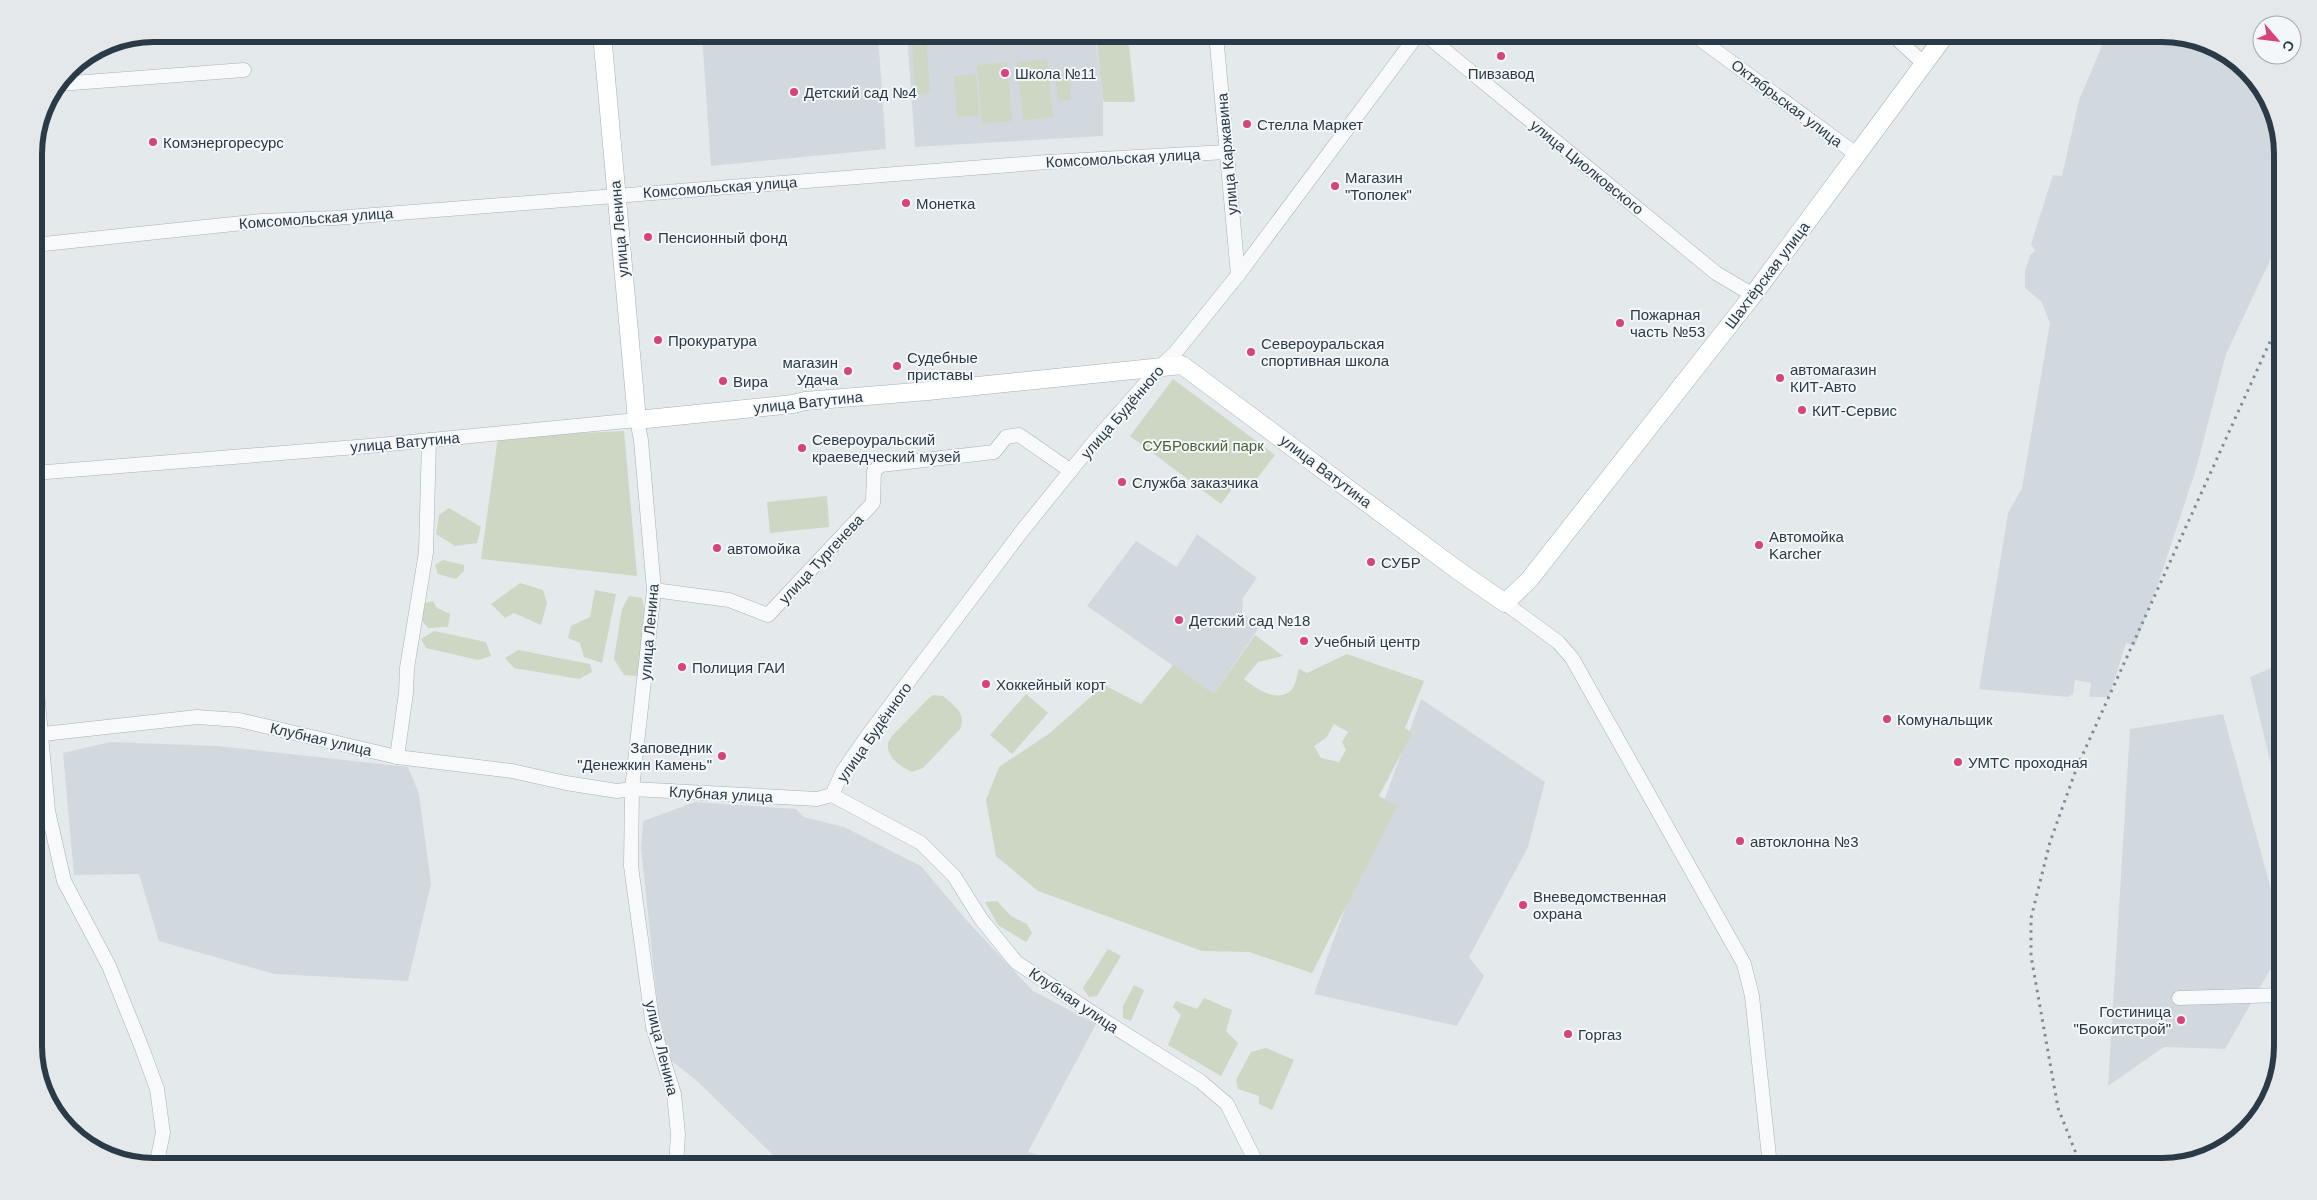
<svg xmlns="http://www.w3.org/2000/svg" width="2317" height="1200" font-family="Helvetica,sans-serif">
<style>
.built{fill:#d2d9de}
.green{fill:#cdd7c4;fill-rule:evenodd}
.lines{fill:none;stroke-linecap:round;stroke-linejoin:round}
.minor-casing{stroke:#a8b1b7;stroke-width:15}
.major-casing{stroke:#a2b0b9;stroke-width:19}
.minor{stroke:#f7f9fa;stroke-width:14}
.major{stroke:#fff;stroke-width:18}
.rail{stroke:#7c8c97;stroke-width:3;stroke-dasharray:2.5 5;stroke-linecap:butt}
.poi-dot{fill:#d64479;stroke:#f4f7f9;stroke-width:2}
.labels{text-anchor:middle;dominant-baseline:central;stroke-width:4;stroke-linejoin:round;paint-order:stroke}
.poi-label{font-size:15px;fill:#2a3a46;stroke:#f4f7f9;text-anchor:start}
.street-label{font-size:15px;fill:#2a3a46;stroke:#f4f7f9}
.park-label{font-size:15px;fill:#486336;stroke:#f4f7f9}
.rim{fill:none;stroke:#2a3a46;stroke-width:6}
</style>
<rect width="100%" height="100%" fill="#e4e9ec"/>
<g class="built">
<path d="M718,34H878L886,149L711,166L702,36Z"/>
<path d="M907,34H1095L1103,100V136L915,147Z"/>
<path d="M2107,34H2163L2216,46L2263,87L2283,146V233L2226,354L2196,469L2160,578L2135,646L2126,643L2109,697H2089L2091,683L2075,680L2073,694L2068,697L1979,689L2004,538L2008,513L2022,488L2050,323L2041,301L2025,288V272L2030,255L2035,251L2031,244L2053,175L2062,176L2079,100Z"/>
<path d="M1197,534L1257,578L1243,598L1242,613L1260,626L1214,694L1087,606L1136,541L1177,567Z"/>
<path d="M2283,663V815L2250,677Z"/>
<path d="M1421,699L1545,782L1528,847L1469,957L1484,976L1457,1026L1314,994Z"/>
<path d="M2223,714L2283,933V947L2225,1049L2164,1047L2108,1086L2130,729Z"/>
<path d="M110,742L218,746L408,767L419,794L431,884L408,981L274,974L159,941L139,874L74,875L63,753Z"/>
<path d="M695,802L796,809L804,817L844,827L921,866L969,923L1033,991L1096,1024L1028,1152L1046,1157L1042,1166H773V1155L696,1080L669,1059L659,1019L641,847L643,821Z"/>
</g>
<g class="green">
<path d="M911,34H926L930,93L916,95Z"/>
<path d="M1099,43L1126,44L1129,46L1135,100L1134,102H1105L1103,100L1097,46Z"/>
<path d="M1047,59L1053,117L1023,120L1017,62Z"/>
<path d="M1007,62L1012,121L982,123L977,65Z"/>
<path d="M976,74L979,115L957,117L954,76Z"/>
<path d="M1069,74L1071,100L1058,101L1055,75Z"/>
<path d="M1173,379L1275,455L1248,490L1237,482L1221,504L1130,436Z"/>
<path d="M624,431L637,576L481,559L498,437Z"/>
<path d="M827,496L829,527L770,533L767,502Z"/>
<path d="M449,508L481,527L477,543L455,546L436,534L439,515Z"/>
<path d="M443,560L464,565V571L456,579L438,574L435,565Z"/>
<path d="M520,583L543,590L547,603L541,625L514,613L505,618L491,604Z"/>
<path d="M595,590L616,594L602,663L584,657L580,643L568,638L571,626L590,617Z"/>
<path d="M629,596L642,598L646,617L637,676L624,675L614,659L622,609Z"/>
<path d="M433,601L437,608L450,614L448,627L428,628L422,621L425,603Z"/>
<path d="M434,631L486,642L491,656L478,660L426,648L421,639Z"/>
<path d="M1255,635L1283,656L1258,662L1244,679C1256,689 1280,705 1293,688C1296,684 1297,674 1299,669L1307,673L1347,654L1424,681L1405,728L1412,733L1379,796L1397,806L1312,973L1249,952L1202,951L1038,891L996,856L986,800L999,767L1050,733L1104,685L1141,704L1173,665L1214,694ZM1334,724L1348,732L1342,742L1346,750L1339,762L1321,758L1314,746L1326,738Z"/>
<path d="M518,650L590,664L592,672L579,679L514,668L505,658Z"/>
<path d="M1026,694L1048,713L1012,754L990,735Z"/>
<path d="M933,695L943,696C954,706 967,713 960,729L923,768L912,772C901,767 886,757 888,743L892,736L929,698Z"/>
<path d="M997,901L1011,916L1027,924L1032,933L1026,942L998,925L985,902Z"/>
<path d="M1108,949L1121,956L1097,996L1089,997L1083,988Z"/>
<path d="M1134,985L1144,990L1131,1021L1123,1018V1006Z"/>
<path d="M1204,998L1232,1010L1226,1031L1238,1043L1221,1076L1168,1045L1181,1015L1173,1007L1176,1001L1197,1009Z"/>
<path d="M1266,1048L1294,1060L1272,1110L1259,1104V1096L1238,1089L1236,1080L1251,1052Z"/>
<path d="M537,1155L539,1166H409Z"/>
</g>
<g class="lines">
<defs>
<g id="minor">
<path d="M1216,34L1238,275"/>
<path d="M1425,34L1716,273L1753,295"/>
<path d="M1693,34L1856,154"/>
<path d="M1892,34L1923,63"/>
<path d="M59,84L244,70"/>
<path d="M34,245L262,221L335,218L1048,162L1226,152"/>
<path d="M34,473L369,446L637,420L641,440L654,590L632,789L631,866L653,1027L674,1094L678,1134L676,1166"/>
<path d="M654,590L729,600L768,615L873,503L874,471L881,465L994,452L1006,437L1019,435L1071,471"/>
<path d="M1505,603L1558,642L1572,658L1744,964L1752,996L1770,1166"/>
<path d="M34,659L48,811L64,881L109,966L142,1048L157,1089L163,1133L156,1166"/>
<path d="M34,735L197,717L239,720L397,757L512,771L566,783L617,791L632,789L817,799L832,795L921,843L954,876L981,919L1016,962L1105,1021L1200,1081L1227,1104L1258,1166"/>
<path d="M397,757L406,693L407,668L426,552L429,440"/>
<path d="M832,795L843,771L868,735L1022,531L1093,443L1161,366L1175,353L1238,275L1418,34"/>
<path d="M2179,998L2283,995"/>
</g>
<path id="major" d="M602,34L637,420L793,404L805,401L928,391L1182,365L1456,569L1505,603L1529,580L1753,295L1946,34"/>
</defs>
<use href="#minor" class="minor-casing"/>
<use href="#major" class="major-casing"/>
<use href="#minor" class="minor"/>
<use href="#major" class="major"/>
<path class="rail" d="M2081,1166L2058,1108L2031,956V918L2050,842L2077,767L2283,313"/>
</g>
<g class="poi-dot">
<circle cx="1501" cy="56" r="5"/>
<circle cx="1005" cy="73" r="5"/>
<circle cx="794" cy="92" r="5"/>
<circle cx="1247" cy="124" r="5"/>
<circle cx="153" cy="142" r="5"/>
<circle cx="1335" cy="186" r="5"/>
<circle cx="906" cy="203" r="5"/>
<circle cx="648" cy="237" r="5"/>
<circle cx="1620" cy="323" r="5"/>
<circle cx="658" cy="340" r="5"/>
<circle cx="1251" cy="352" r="5"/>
<circle cx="897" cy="366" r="5"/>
<circle cx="848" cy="371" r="5"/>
<circle cx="1780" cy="378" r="5"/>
<circle cx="723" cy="381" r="5"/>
<circle cx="1802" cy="410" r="5"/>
<circle cx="802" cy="448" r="5"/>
<circle cx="1122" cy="482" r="5"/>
<circle cx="1759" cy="545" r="5"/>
<circle cx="717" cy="548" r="5"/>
<circle cx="1371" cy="562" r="5"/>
<circle cx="1179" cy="620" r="5"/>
<circle cx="1304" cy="641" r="5"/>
<circle cx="682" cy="667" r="5"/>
<circle cx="986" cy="684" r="5"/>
<circle cx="1887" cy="719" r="5"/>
<circle cx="722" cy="756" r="5"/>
<circle cx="1958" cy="762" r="5"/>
<circle cx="1740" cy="841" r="5"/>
<circle cx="1523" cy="905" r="5"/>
<circle cx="2181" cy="1020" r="5"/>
<circle cx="1568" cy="1034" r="5"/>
</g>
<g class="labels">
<g class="poi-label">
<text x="1015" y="73">Школа №11</text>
<text x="1501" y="73" text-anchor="middle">Пивзавод</text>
<text x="804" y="92">Детский сад №4</text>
<text x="1257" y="124">Стелла Маркет</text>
<text x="163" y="142">Комэнергоресурс</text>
<text x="1345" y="177">Магазин<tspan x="1345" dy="17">"Тополек"</tspan></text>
<text x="916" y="203">Монетка</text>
<text x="658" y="237">Пенсионный фонд</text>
<text x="1630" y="314">Пожарная<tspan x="1630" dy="17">часть №53</tspan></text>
<text x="668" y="340">Прокуратура</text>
<text x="1261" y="343">Североуральская<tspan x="1261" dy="17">спортивная школа</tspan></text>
<text x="907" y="357">Судебные<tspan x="907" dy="17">приставы</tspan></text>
<text x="838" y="362" text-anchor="end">магазин<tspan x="838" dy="17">Удача</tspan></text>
<text x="1790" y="369">автомагазин<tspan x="1790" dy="17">КИТ-Авто</tspan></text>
<text x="733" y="381">Вира</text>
<text x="1812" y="410">КИТ-Сервис</text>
<text x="812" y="439">Североуральский<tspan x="812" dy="17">краеведческий музей</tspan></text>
<text x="1132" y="482">Служба заказчика</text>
<text x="1769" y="536">Автомойка<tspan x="1769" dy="17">Karcher</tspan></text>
<text x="727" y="548">автомойка</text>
<text x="1381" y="562">СУБР</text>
<text x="1189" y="620">Детский сад №18</text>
<text x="1314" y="641">Учебный центр</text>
<text x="692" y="667">Полиция ГАИ</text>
<text x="996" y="684">Хоккейный корт</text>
<text x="1897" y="719">Комунальщик</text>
<text x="712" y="747" text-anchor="end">Заповедник<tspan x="712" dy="17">"Денежкин Камень"</tspan></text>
<text x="1968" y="762">УМТС проходная</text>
<text x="1750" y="841">автоклонна №3</text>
<text x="1533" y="896">Вневедомственная<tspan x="1533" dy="17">охрана</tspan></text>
<text x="2171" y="1011" text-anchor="end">Гостиница<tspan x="2171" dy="17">"Бокситстрой"</tspan></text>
<text x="1578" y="1034">Горгаз</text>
</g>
<g class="street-label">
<text transform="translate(1787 103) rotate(37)">Октябрьская улица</text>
<text transform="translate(1227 154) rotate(-95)">улица Каржавина</text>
<text transform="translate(1123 158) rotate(-3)">Комсомольская улица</text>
<text transform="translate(1587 167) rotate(39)">улица Циолковского</text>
<text transform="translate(720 187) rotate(-4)">Комсомольская улица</text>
<text transform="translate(316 218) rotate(-4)">Комсомольская улица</text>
<text transform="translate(619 229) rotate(-95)">улица Ленина</text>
<text transform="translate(1767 275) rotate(-53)">Шахтёрская улица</text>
<text transform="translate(808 402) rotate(-6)">улица Ватутина</text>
<text transform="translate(1122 412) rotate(-49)">улица Будённого</text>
<text transform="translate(405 442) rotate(-5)">улица Ватутина</text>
<text transform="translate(1326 471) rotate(37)">улица Ватутина</text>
<text transform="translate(821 559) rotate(-47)">улица Тургенева</text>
<text transform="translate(649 632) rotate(-85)">улица Ленина</text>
<text transform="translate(874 732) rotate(-55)">улица Будённого</text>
<text transform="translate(321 739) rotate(13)">Клубная улица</text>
<text transform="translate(721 794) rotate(3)">Клубная улица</text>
<text transform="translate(1074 1000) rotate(34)">Клубная улица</text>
<text transform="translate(662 1048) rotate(76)">улица Ленина</text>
</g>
<g class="park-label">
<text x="1203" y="445">СУБРовский парк</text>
</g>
</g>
<path d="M0 0H2317V1200H0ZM154 42H2162A112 112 0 0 1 2274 154V1046A112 112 0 0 1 2162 1158H154A112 112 0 0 1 42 1046V154A112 112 0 0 1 154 42Z" fill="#e4e8eb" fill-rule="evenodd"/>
<path class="rim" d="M154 42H2162A112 112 0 0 1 2274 154V1046A112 112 0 0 1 2162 1158H154A112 112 0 0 1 42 1046V154A112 112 0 0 1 154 42Z"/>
<g transform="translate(2277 40) rotate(118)"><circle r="24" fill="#f4f7f9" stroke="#a3abb1"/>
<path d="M0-4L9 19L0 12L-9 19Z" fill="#d64479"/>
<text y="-8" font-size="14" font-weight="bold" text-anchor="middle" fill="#2a3a46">С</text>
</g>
</svg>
